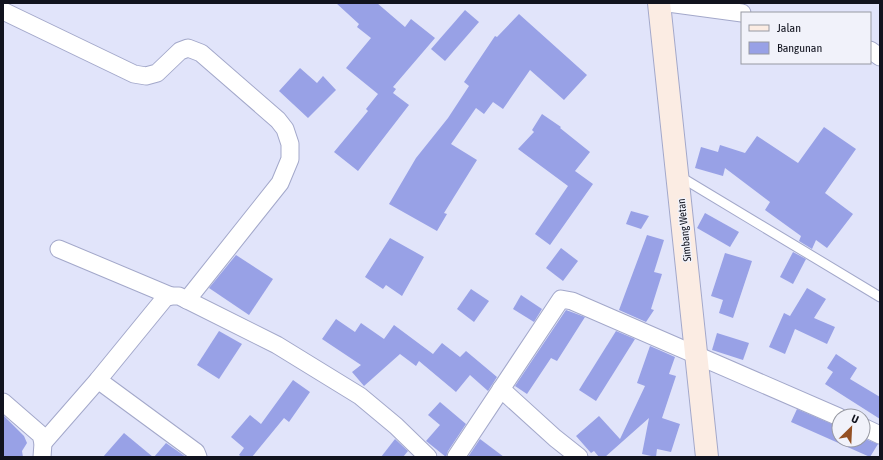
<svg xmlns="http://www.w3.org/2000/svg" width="883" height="460" font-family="'Asap Condensed',sans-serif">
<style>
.building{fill:#98a1e6}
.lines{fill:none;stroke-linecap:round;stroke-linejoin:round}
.lane-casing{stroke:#a3a8ca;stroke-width:11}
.street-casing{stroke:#a3a8ca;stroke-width:19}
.secondary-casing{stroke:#a3a8ca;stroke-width:24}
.lane{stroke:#fff;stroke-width:9}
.street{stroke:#fff;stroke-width:17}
.secondary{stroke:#fbece3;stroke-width:22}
.labels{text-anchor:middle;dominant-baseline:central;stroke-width:3;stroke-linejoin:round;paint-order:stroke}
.street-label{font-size:11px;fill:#11131e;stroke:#f1f2fa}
</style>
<rect width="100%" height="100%" fill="#e1e4fa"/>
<g class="building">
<path d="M336,3H377L405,27L411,19L435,38L393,87L396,89L393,93L409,105L358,171L334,152L368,111L366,109L378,94L346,68L371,38L357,27L359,24Z"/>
<path d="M465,10L479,22L445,61L431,49Z"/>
<path d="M519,14L587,75L564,100L530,70L503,109L493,102L484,114L476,108L451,144L477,160L444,213L447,214L437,231L389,204L416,158L448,118L469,86L464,82L495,36L497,37Z"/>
<path d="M300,68L317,83L323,76L336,90L308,118L279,91Z"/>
<path d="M542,114L561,127L560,128L590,152L575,171L593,184L550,245L535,234L568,186L518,149L534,132L532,130Z"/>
<path d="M824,127L856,149L825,193L853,214L827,248L816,240L812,249L799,241L801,236L765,210L770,202L725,168L723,176L695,168L701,147L718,152L720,145L745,153L757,136L798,163Z"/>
<path d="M631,211L649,216L641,229L626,224Z"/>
<path d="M705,213L739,232L730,247L697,228Z"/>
<path d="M647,235L664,240L654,272L662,274L651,309L654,310L646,322L619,310Z"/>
<path d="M390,238L424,257L402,296L386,285L383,289L365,277Z"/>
<path d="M561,248L578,261L563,281L546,268Z"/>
<path d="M793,252L806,259L793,284L780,277Z"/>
<path d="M725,253L752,261L733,318L719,313L723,300L711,296Z"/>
<path d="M236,255L273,279L249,315L209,288Z"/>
<path d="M807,288L826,299L814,318L835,327L827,344L795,329L785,354L769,347L784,313L790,316Z"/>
<path d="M471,289L489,301L474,322L457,309Z"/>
<path d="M521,295L542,309L534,322L513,309Z"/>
<path d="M566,310L585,317L557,361L551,358L527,394L515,386Z"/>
<path d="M336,319L355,332L361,323L384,339L394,325L433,354L442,343L460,357L466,351L497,377L488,391L470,375L456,392L419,361L416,366L400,354L364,386L352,372L361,365L322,339Z"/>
<path d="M219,331L242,344L219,379L197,365Z"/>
<path d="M616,331L635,339L596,401L579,390Z"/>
<path d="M717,333L749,343L743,360L712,350Z"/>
<path d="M650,346L675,357L669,374L676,376L662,418L680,424L671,452L657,449L656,457L642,454L649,418L605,457H599L594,451L591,453L576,436L599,416L620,439L645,386L637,383Z"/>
<path d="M836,354L857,368L850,379L880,397V419L825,384L833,372L827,368Z"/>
<path d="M293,380L310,392L289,422L284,418L252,457H242L239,455L244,448L231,437L250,415L261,424Z"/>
<path d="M440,402L466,424L448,451L446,457L426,441L440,425L428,415Z"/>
<path d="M797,409L839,427V440H863V438L878,444L870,457L791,422Z"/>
<path d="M3,415L24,436L27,443L22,451L23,457H3Z"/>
<path d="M124,433L153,457H103Z"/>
<path d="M395,439L408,451L403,457H381Z"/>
<path d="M480,439L504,457H468Z"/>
<path d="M166,443L186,457H154Z"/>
</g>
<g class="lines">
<defs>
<path id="lane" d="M679,176L880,297"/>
<g id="street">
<path d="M668,3L742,13"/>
<path d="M3,11L134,74L146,76L157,73L180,51L188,48L201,53L278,120L285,129L290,144V159L280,183L187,300"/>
<path d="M870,50L880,57"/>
<path d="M59,249L171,296"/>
<path d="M98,380L196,452L198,457"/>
<path d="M501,389L555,438L579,457"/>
<path d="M3,402L41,435L43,443L42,457"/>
<path d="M863,427L880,435"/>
<path d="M43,443L98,380L165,298L171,296H179L277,345L360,396L396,426L428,457"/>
<path d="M456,457L561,299L572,301L839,417"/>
</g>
<path id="secondary" d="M659,3L707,457"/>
</defs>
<use href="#lane" class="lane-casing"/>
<use href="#street" class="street-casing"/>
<use href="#secondary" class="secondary-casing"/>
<use href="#lane" class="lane"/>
<use href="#street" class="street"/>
<use href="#secondary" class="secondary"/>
</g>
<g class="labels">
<g class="street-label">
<text transform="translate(684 230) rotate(-96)">Simbang Wetan</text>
</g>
</g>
<rect width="883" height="460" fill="none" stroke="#11131e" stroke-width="8"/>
<rect x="741" y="12" width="130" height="52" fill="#f1f2fa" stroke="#9799a2"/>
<rect x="749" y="25" width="20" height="6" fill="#fbece3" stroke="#9799a2"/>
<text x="777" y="32" font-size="12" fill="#11131e">Jalan</text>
<rect x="749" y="42" width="20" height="12" fill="#98a1e6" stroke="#9799a2"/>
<text x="777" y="52" font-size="12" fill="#11131e">Bangunan</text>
<g transform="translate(851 428) rotate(24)"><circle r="19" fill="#f1f2fa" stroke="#9799a2"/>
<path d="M0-3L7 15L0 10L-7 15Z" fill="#945023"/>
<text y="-6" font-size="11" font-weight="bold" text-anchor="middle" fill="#11131e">U</text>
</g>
</svg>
